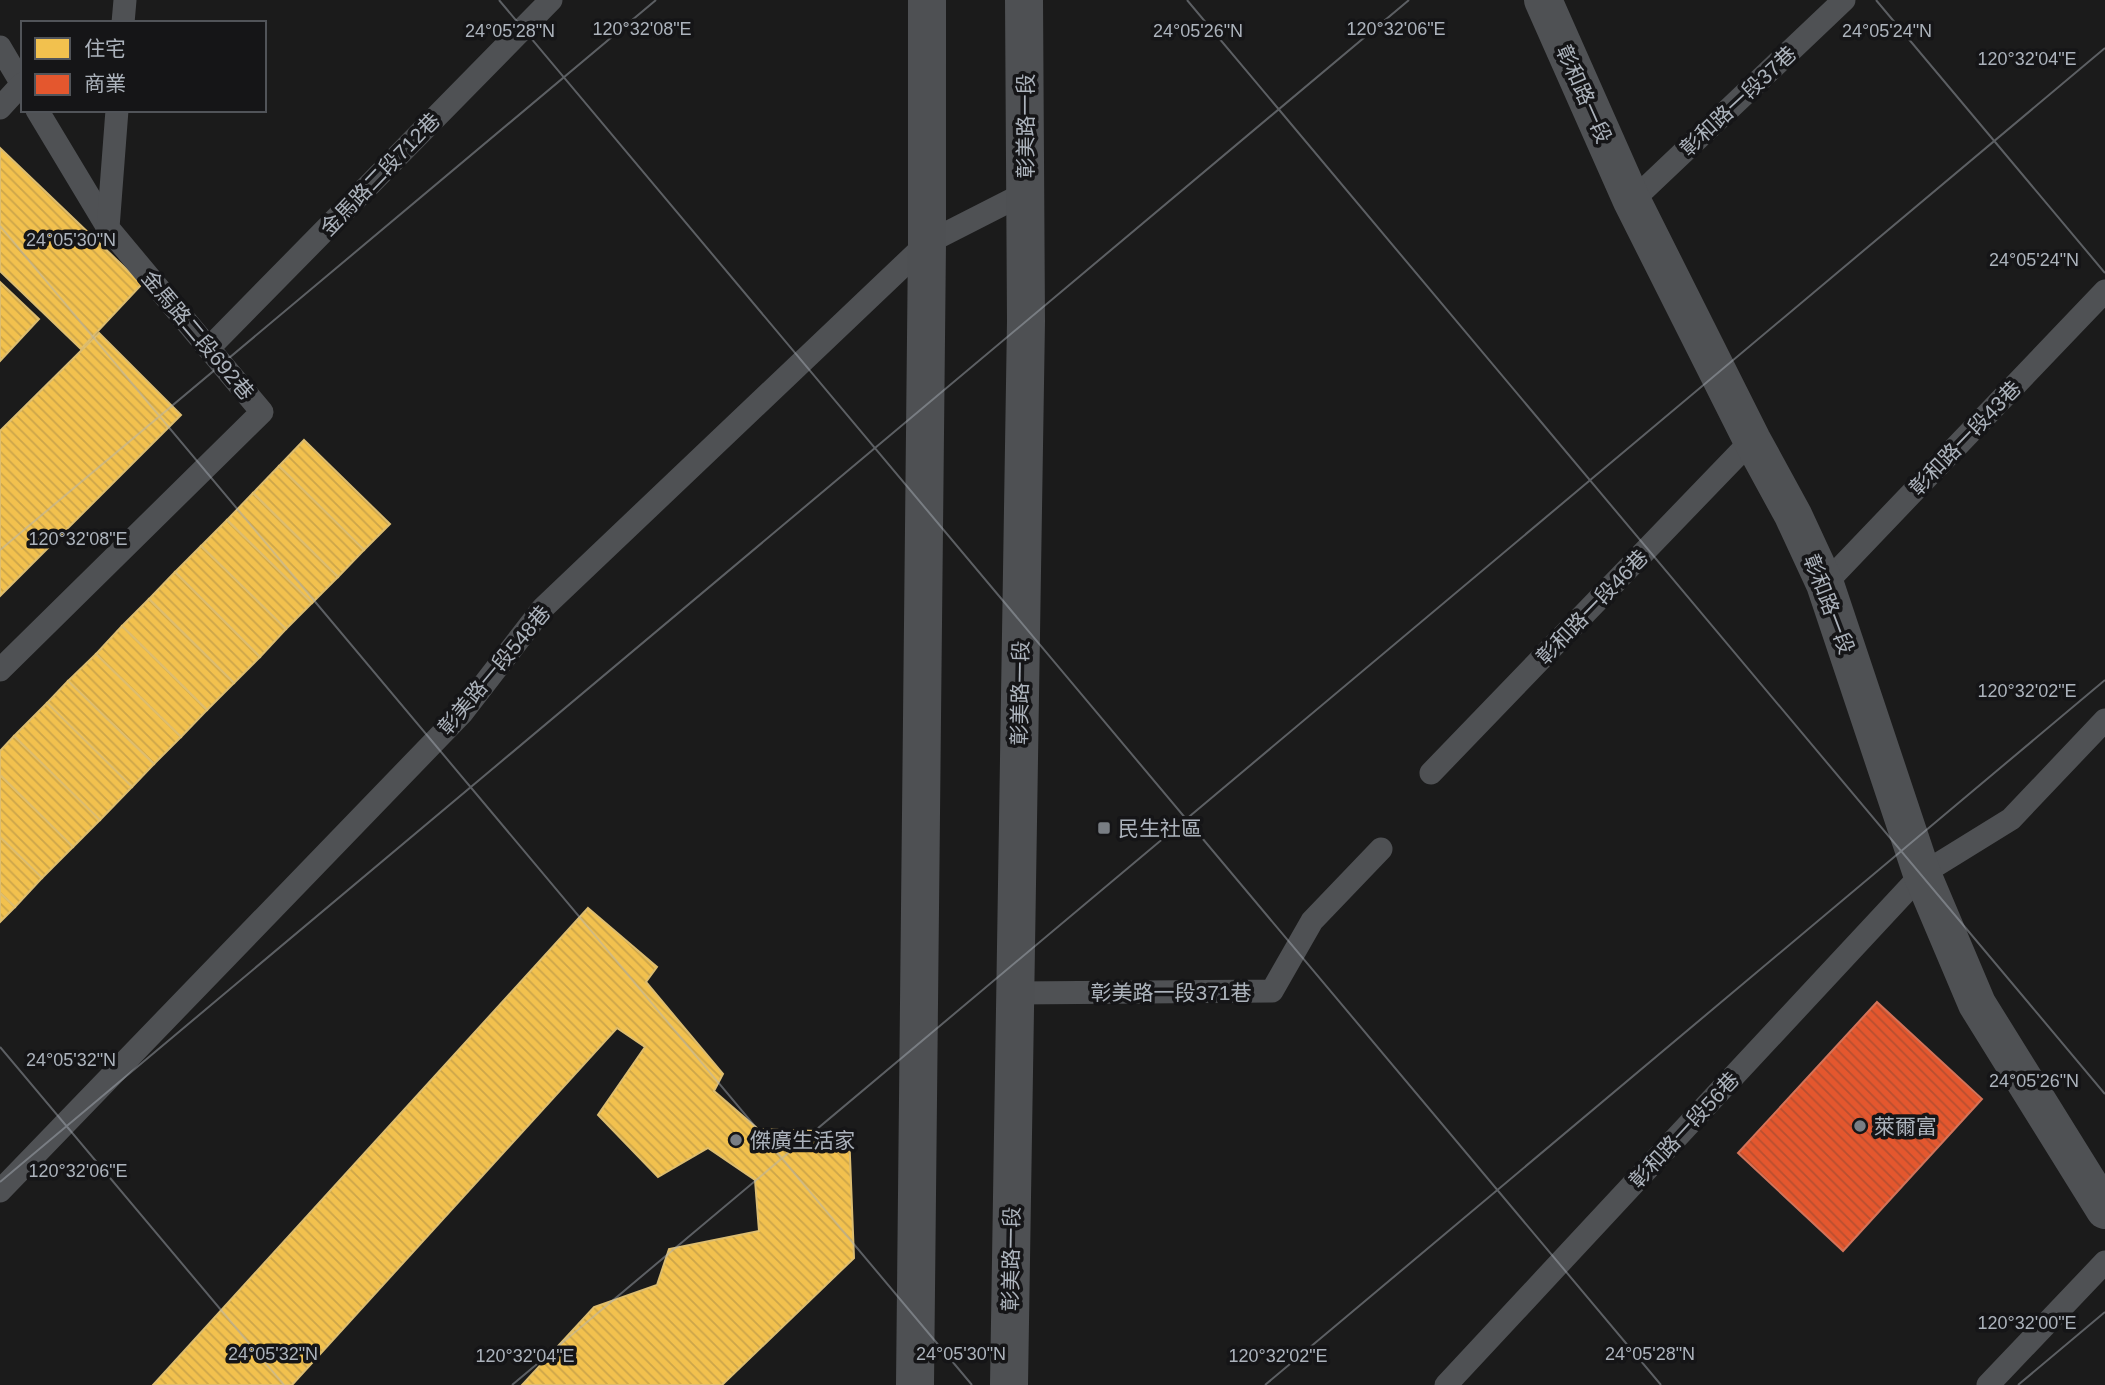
<svg xmlns="http://www.w3.org/2000/svg" width="2105" height="1385" font-family="Helvetica,'Noto Sans TC',sans-serif">
<style>
.homes{fill:url(#homes-back-hatch);stroke:#ddbd6f;stroke-width:2}
.shops{fill:url(#shops-back-hatch);stroke:#d37359;stroke-width:2}
.lines{fill:none;stroke-linecap:round;stroke-linejoin:round}
.service{stroke:#4f5154;stroke-width:23}
.tertiary{stroke:#4f5154;stroke-width:38}
.secondary{stroke:#4e5053;stroke-width:38}
.ticks{fill:none;stroke:#acb3bc;stroke-width:2;stroke-opacity:0.45}
.poi-dot{fill:#797e84;stroke:#151517;stroke-width:2.5}
.labels{text-anchor:middle;dominant-baseline:central;stroke-width:7;stroke-linejoin:round;paint-order:stroke}
.street-label{font-size:21px;fill:#acb3bc;stroke:#151517}
.poi-label{font-size:21px;fill:#acb3bc;stroke:#151517;text-anchor:start}
.ticks-label{font-size:18px;text-anchor:middle;fill:#acb3bc;stroke:#151517;stroke-width:7;stroke-linejoin:round;paint-order:stroke}
</style>
<defs>
<pattern id="homes-back-hatch" width="6" height="6" patternUnits="userSpaceOnUse" patternTransform="scale(1.75)"><rect width="6" height="6" fill="#f2c14e"/><path d="M-1 5l2 2M0 0l6 6M5-1l2 2" fill="none" stroke="#cca54a"/></pattern>
<pattern id="shops-back-hatch" width="6" height="6" patternUnits="userSpaceOnUse" patternTransform="scale(1.75)"><rect width="6" height="6" fill="#e4572e"/><path d="M-1 5l2 2M0 0l6 6M5-1l2 2" fill="none" stroke="#b84f30"/></pattern>
</defs>
<rect width="100%" height="100%" fill="#1b1b1b"/>
<g class="homes">
<path d="M0,148L142,284L81,349L0,271Z"/>
<path d="M0,282L39,319L0,361Z"/>
<path d="M99,333L181,415L0,596V431Z"/>
<path d="M304,440L390,524L364,550L279,466Z"/>
<path d="M279,466L364,550L338,577L253,493Z"/>
<path d="M253,493L338,577L312,603L227,520Z"/>
<path d="M227,520L312,603L286,629L201,546Z"/>
<path d="M201,546L286,629L260,657L175,572Z"/>
<path d="M175,572L260,657L234,683L149,599Z"/>
<path d="M149,599L234,683L207,710L122,626Z"/>
<path d="M122,626L207,710L181,737L96,654Z"/>
<path d="M96,654L181,737L154,764L68,681Z"/>
<path d="M68,681L154,764L132,787L47,703Z"/>
<path d="M47,703L132,787L100,820L14,736Z"/>
<path d="M14,736L100,820L73,847L0,775V751Z"/>
<path d="M0,775L73,847L42,878L0,837Z"/>
<path d="M0,837L42,878L15,907L0,893Z"/>
<path d="M0,893L15,907L0,922Z"/>
<path d="M588,908L657,967L646,982L723,1074L714,1091L758,1129L849,1132L854,1258L722,1385H522L594,1307L657,1285L669,1249L759,1231L755,1180L708,1148L658,1177L598,1115L645,1047L617,1028L292,1385H153Z"/>
</g>
<path class="shops" d="M1877,1002L1982,1099L1843,1251L1738,1153Z"/>
<g class="lines">
<g class="service">
<path d="M123,23L125,0"/>
<path d="M0,47L23,86"/>
<path d="M0,108L22,84"/>
<path d="M37,110L108,228"/>
<path d="M1632,201L1844,0"/>
<path d="M209,348L551,0"/>
<path d="M1825,584L2105,291"/>
<path d="M0,670L262,412L108,228L117,110"/>
<path d="M1431,773L1752,440"/>
<path d="M1015,993L1272,991L1312,921L1381,849"/>
<path d="M0,1191L462,713L543,608L927,243L1025,193"/>
<path d="M1446,1385L1922,874L2011,819L2105,720"/>
<path d="M1988,1385L2105,1262"/>
</g>
<path class="tertiary" d="M1543,0L1632,201L1752,440L1793,515L1825,584L1922,874L1977,1004L2105,1210"/>
<g class="secondary">
<path d="M915,1385L927,243V0"/>
<path d="M1009,1385L1026,321L1024,0"/>
</g>
</g>
<path class="ticks" d="M499,0L1661,1385M1187,0L2105,1094M1876,0L2105,273M0,226L972,1385M0,550L656,0M0,1047L284,1385M0,1182L1409,0M512,1385L2105,48M1265,1385L2105,680M2018,1385L2105,1312"/>
<g class="poi-dot">
<rect x="1097" y="821" width="14" height="14" rx="3.5"/>
<circle cx="1860" cy="1126" r="7"/>
<circle cx="736" cy="1140" r="7"/>
</g>
<g class="labels">
<g class="street-label">
<text transform="translate(1584 94) rotate(66)">彰和路一段</text>
<text transform="translate(1738 101) rotate(-43)">彰和路一段37巷</text>
<text transform="translate(1025 126) rotate(-90)">彰美路一段</text>
<text transform="translate(380 174) rotate(-46)">金馬路二段712巷</text>
<text transform="translate(198 335) rotate(50)">金馬路二段692巷</text>
<text transform="translate(1965 438) rotate(-46)">彰和路一段43巷</text>
<text transform="translate(1829 604) rotate(69)">彰和路一段</text>
<text transform="translate(1592 607) rotate(-46)">彰和路一段46巷</text>
<text transform="translate(494 670) rotate(-50)">彰美路一段548巷</text>
<text transform="translate(1020 693) rotate(-89)">彰美路一段</text>
<text x="1171" y="992">彰美路一段371巷</text>
<text transform="translate(1684 1130) rotate(-47)">彰和路一段56巷</text>
<text transform="translate(1011 1259) rotate(-89)">彰美路一段</text>
</g>
<g class="poi-label">
<text x="1118" y="828">民生社區</text>
<text x="1874" y="1126">萊爾富</text>
<text x="750" y="1140">傑廣生活家</text>
</g>
</g>
<g class="ticks-label">
<text x="1396" y="35">120°32'06"E</text>
<text x="642" y="35">120°32'08"E</text>
<text x="510" y="37">24°05'28"N</text>
<text x="1887" y="37">24°05'24"N</text>
<text x="1198" y="37">24°05'26"N</text>
<text x="2027" y="65">120°32'04"E</text>
<text x="71" y="246">24°05'30"N</text>
<text x="2034" y="266">24°05'24"N</text>
<text x="78" y="545">120°32'08"E</text>
<text x="2027" y="697">120°32'02"E</text>
<text x="71" y="1066">24°05'32"N</text>
<text x="2034" y="1087">24°05'26"N</text>
<text x="78" y="1177">120°32'06"E</text>
<text x="2027" y="1329">120°32'00"E</text>
<text x="273" y="1360">24°05'32"N</text>
<text x="961" y="1360">24°05'30"N</text>
<text x="1650" y="1360">24°05'28"N</text>
<text x="525" y="1362">120°32'04"E</text>
<text x="1278" y="1362">120°32'02"E</text>
</g>
<rect x="21" y="21" width="245" height="91" fill="#151517" stroke="#515459" stroke-width="2"/>
<rect x="35" y="38" width="35" height="21" fill="#f2c14e" stroke="#515459" stroke-width="2"/>
<text x="84" y="56" font-size="21" fill="#acb3bc">住宅</text>
<rect x="35" y="74" width="35" height="21" fill="#e4572e" stroke="#515459" stroke-width="2"/>
<text x="84" y="91" font-size="21" fill="#acb3bc">商業</text>
</svg>
